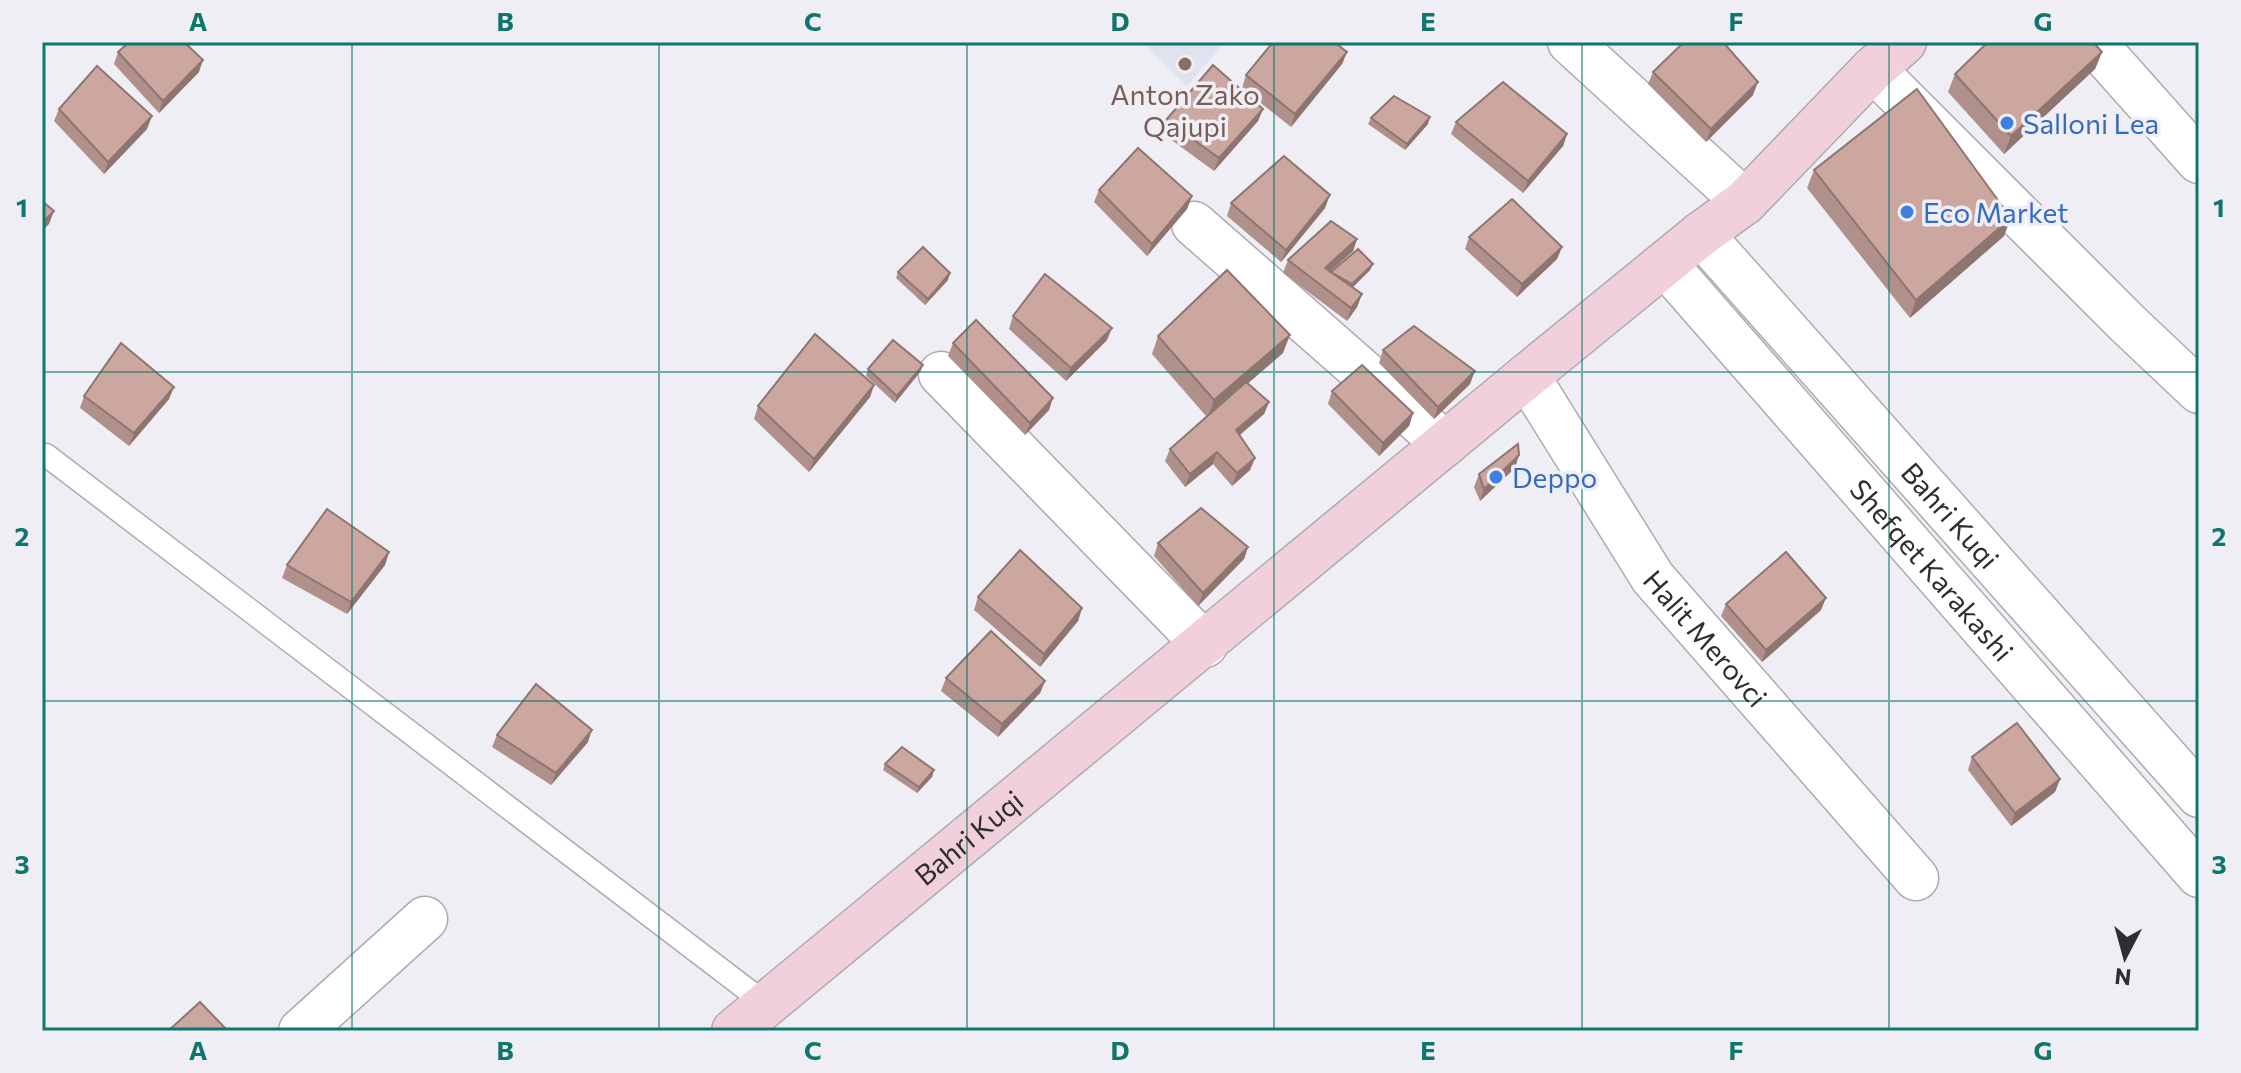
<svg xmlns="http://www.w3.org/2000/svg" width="2241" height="1073" font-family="Commissioner,sans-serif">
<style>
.built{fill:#e1e2ef}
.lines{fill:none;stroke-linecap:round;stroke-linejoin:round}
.lane-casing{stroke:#ababb1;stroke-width:25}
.street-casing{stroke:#ababb1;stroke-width:47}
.secondary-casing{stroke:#ababb1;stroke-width:47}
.lane{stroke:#fff;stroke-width:22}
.street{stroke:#fff;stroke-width:44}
.secondary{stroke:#f1d0dc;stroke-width:44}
.wall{fill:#af908a}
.shaded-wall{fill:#8e7570}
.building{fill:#cba7a0;stroke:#8e7570;stroke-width:2}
.grid{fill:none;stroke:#0f766e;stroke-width:2;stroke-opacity:0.55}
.education-dot{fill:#8d6e63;stroke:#eeeef4;stroke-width:3}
.shop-dot{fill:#3f7fe0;stroke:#eeeef4;stroke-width:3}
.labels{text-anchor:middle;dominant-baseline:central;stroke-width:7;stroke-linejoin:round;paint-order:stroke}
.education-label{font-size:28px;fill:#785e54;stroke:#eeeef4}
.shop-label{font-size:28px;fill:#366cbe;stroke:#eeeef4;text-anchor:start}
.street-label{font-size:28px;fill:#2e2e30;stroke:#eeeef4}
.neatline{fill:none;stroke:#0f766e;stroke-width:3}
.grid-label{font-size:26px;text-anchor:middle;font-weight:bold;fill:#0f766e}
</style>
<rect width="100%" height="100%" fill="#eeeef4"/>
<path class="built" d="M1142,42H1225L1187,86Z"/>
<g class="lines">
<defs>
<path id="lane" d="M46,455L766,1004"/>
<g id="street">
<path d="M1570,42L1745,202"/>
<path d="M2093,42L2199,161"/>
<path d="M1873,69L2127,323L2199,391"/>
<path d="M1194,224L1445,444"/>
<path id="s1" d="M1701,234L2199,795"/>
<path id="s2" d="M1665,264L2199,875"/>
<path d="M941,374L1205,645"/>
<path id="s3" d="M1527,376L1653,578L1916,878"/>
<path d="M301,1031L425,919"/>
</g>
<g id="secondary">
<path id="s4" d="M734,1031L1527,376L1701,234L1745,202L1873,69L1904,42"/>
</g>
</defs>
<use href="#lane" class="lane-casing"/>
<use href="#street" class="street-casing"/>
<use href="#secondary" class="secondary-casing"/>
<use href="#lane" class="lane"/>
<use href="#street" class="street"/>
<use href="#secondary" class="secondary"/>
</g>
<g class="wall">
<path d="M118,52L199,72L159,113L114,64Z"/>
<path d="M1347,52L1342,64L1291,127L1242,88L1246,75Z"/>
<path d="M2102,52L2095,69L2004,154L1948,92L1955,74Z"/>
<path d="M1653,72L1753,95L1706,142L1648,84Z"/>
<path d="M59,109L147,129L104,174L54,121Z"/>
<path d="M1263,109L1258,121L1214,171L1162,133L1166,120Z"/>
<path d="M1371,118L1428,124L1405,150L1368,124Z"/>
<path d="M1456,122L1567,134L1563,146L1523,193L1451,134Z"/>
<path d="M1814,170L2004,236L1910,318L1807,188Z"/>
<path d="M1099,190L1192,196L1187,209L1147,256L1094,202Z"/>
<path d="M1231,203L1325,208L1281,262L1227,216Z"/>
<path d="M1469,237L1562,247L1557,259L1517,297L1465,249Z"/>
<path d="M1357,239L1353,251L1330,271L1373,264L1370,270L1353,287L1362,294L1357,307L1347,321L1283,273L1288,260Z"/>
<path d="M898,272L948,280L925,305L896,278Z"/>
<path d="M1013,316L1107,340L1066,381L1009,329Z"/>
<path d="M1158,336L1283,353L1248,383L1269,402L1264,414L1240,435L1255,458L1250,470L1232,486L1213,464L1185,487L1165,461L1170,449L1206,416L1152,354Z"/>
<path d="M953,343L1049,410L1025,435L948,356Z"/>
<path d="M1383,350L1470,384L1434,419L1379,363Z"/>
<path d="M923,365L920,372L895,403L866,376L868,369Z"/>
<path d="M874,385L870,397L809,472L754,419L758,406Z"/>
<path d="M1332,391L1413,413L1409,426L1379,456L1328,404Z"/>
<path d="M84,396L169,399L129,446L80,408Z"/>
<path d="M1515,468L1480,501L1474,487L1479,474Z"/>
<path d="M1158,543L1248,547L1244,559L1198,606L1154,556Z"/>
<path d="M389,552L385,565L347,614L282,578L287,565Z"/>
<path d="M978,597L1082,608L1078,621L1040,667L974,610Z"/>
<path d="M1726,604L1821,610L1762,662L1721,616Z"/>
<path d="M946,678L1045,681L1040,693L998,737L941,691Z"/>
<path d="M497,735L588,742L551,785L492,747Z"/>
<path d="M1972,757L2060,779L2055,792L2011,826L1968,770Z"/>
<path d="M885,764L934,770L932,777L917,793L883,770Z"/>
</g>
<g class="shaded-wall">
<path d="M1347,52L1342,64L1291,127L1295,114Z"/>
<path d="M2102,52L2095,69L2004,154L2011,136Z"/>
<path d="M203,60L199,72L159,113L163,101Z"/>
<path d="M1758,82L1753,95L1706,142L1711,129Z"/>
<path d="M1263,109L1258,121L1214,171L1219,158Z"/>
<path d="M152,116L147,129L104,174L108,162Z"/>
<path d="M1430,117L1428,124L1405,150L1407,144Z"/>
<path d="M1567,134L1563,146L1523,193L1528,181Z"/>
<path d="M1330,195L1325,208L1281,262L1286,250Z"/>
<path d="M1192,196L1187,209L1147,256L1152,244Z"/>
<path d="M54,211L49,224L42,231V223Z"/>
<path d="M2011,218L2004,236L1910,318L1916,300Z"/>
<path d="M1357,239L1353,251L1321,280L1325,268Z"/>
<path d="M1562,247L1557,259L1517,297L1522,284Z"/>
<path d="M1373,264L1370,270L1349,291L1352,284Z"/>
<path d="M950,273L948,280L925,305L928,299Z"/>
<path d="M1362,294L1357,307L1347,321L1351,308Z"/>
<path d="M1112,328L1107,340L1066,381L1071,368Z"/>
<path d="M1290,335L1283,353L1208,418L1214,400Z"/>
<path d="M923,365L920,372L895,403L897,396Z"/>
<path d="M1475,371L1470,384L1434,419L1438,407Z"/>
<path d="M874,385L870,397L809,472L814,459Z"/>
<path d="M174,387L169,399L129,446L134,433Z"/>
<path d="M1053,398L1049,410L1025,435L1030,423Z"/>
<path d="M1269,402L1264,414L1231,442L1236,430Z"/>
<path d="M1413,413L1409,426L1379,456L1383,443Z"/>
<path d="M1217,452L1213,464L1185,487L1190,474Z"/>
<path d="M1519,455L1515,468L1480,501L1484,489Z"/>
<path d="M1255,458L1250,470L1232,486L1237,473Z"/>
<path d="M1248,547L1244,559L1198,606L1203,593Z"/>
<path d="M389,552L385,565L347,614L351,602Z"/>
<path d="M1826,598L1821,610L1762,662L1766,650Z"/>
<path d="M1082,608L1078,621L1040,667L1044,654Z"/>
<path d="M1045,681L1040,693L998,737L1002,724Z"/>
<path d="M592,730L588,742L551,785L556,773Z"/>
<path d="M934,770L932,777L917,793L919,787Z"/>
<path d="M2060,779L2055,792L2011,826L2015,813Z"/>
</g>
<g class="building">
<path d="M129,42H184L203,60L163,101L118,52Z"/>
<path d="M1273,42H1334L1347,52L1295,114L1246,75Z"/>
<path d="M1684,42H1723L1758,82L1711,129L1653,72Z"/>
<path d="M1988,42H2093L2102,52L2011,136L1955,74Z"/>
<path d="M1213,65L1263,109L1219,158L1166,120Z"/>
<path d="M97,66L152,116L108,162L59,109Z"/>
<path d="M1503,82L1567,134L1528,181L1456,122Z"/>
<path d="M1917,89L2011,218L1916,300L1814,170Z"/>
<path d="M1394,96L1430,117L1407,144L1371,118Z"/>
<path d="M1138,148L1192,196L1152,244L1099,190Z"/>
<path d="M1284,156L1330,195L1286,250L1231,203Z"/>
<path d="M1512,199L1562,247L1522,284L1469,237Z"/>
<path d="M42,201L54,211L42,223Z"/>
<path d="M1331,221L1357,239L1325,268L1362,294L1351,308L1288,260Z"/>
<path d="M923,247L950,273L928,299L898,272Z"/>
<path d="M1358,249L1373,264L1352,284L1331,272Z"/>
<path d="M1227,270L1290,335L1214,400L1158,336Z"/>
<path d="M1045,274L1112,328L1071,368L1013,316Z"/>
<path d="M976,320L1053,398L1030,423L953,343Z"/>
<path d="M1414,326L1475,371L1438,407L1383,350Z"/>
<path d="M815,334L874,385L814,459L758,406Z"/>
<path d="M893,340L923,365L897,396L868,369Z"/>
<path d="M121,343L174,387L134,433L84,396Z"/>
<path d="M1362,365L1413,413L1383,443L1332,391Z"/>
<path d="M1246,382L1269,402L1236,430L1255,458L1237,473L1217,452L1190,474L1170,449Z"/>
<path d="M1518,444L1519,455L1484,489L1479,474Z"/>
<path d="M1201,508L1248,547L1203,593L1158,543Z"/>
<path d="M327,509L389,552L351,602L287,565Z"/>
<path d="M1020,550L1082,608L1044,654L978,597Z"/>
<path d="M1786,552L1826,598L1766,650L1726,604Z"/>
<path d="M991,631L1045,681L1002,724L946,678Z"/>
<path d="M536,684L592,730L556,773L497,735Z"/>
<path d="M2017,723L2060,779L2015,813L1972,757Z"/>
<path d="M902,747L934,770L919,787L885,764Z"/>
<path d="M200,1002L228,1031H168Z"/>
</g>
<path class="grid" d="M352,42V1031M659,42V1031M967,42V1031M1274,42V1031M1582,42V1031M1889,42V1031M42,372H2199M42,701H2199"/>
<circle class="education-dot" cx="1185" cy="64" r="8"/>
<g class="shop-dot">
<circle cx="2007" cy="123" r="8"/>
<circle cx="1907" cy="212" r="8"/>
<circle cx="1496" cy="477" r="8"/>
</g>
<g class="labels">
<g class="education-label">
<text x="1185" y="94">Anton Zako<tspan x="1185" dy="32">Qajupi</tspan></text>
</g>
<g class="shop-label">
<text x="2023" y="123">Salloni Lea</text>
<text x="1923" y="212">Eco Market</text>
<text x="1512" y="477">Deppo</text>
</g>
<g class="street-label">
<text stroke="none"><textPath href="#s1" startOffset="376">Bahri Kuqi</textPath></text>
<text stroke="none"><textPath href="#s2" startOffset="406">Shefqet Karakashi</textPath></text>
<text stroke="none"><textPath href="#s3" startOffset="318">Halit Merovci</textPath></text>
<text stroke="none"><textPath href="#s4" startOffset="304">Bahri Kuqi</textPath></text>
</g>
</g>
<rect width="2241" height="1073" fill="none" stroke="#eeeef4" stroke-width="88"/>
<g transform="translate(2125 957) rotate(186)" stroke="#eeeef4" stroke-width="6" paint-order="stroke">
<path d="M0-6L14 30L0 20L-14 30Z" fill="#2e2e30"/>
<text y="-12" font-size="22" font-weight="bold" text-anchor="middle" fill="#2e2e30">N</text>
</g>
<rect x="44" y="44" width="2153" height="985" class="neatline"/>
<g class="grid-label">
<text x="198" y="31">A</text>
<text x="505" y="31">B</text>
<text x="813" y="31">C</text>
<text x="1120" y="31">D</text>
<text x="1428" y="31">E</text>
<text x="1736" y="31">F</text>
<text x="2043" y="31">G</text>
<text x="22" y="217">1</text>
<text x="2219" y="217">1</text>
<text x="22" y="546">2</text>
<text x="2219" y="546">2</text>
<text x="22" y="874">3</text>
<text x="2219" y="874">3</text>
<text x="198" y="1060">A</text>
<text x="505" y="1060">B</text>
<text x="813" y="1060">C</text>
<text x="1120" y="1060">D</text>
<text x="1428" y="1060">E</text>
<text x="1736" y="1060">F</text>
<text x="2043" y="1060">G</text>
</g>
</svg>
